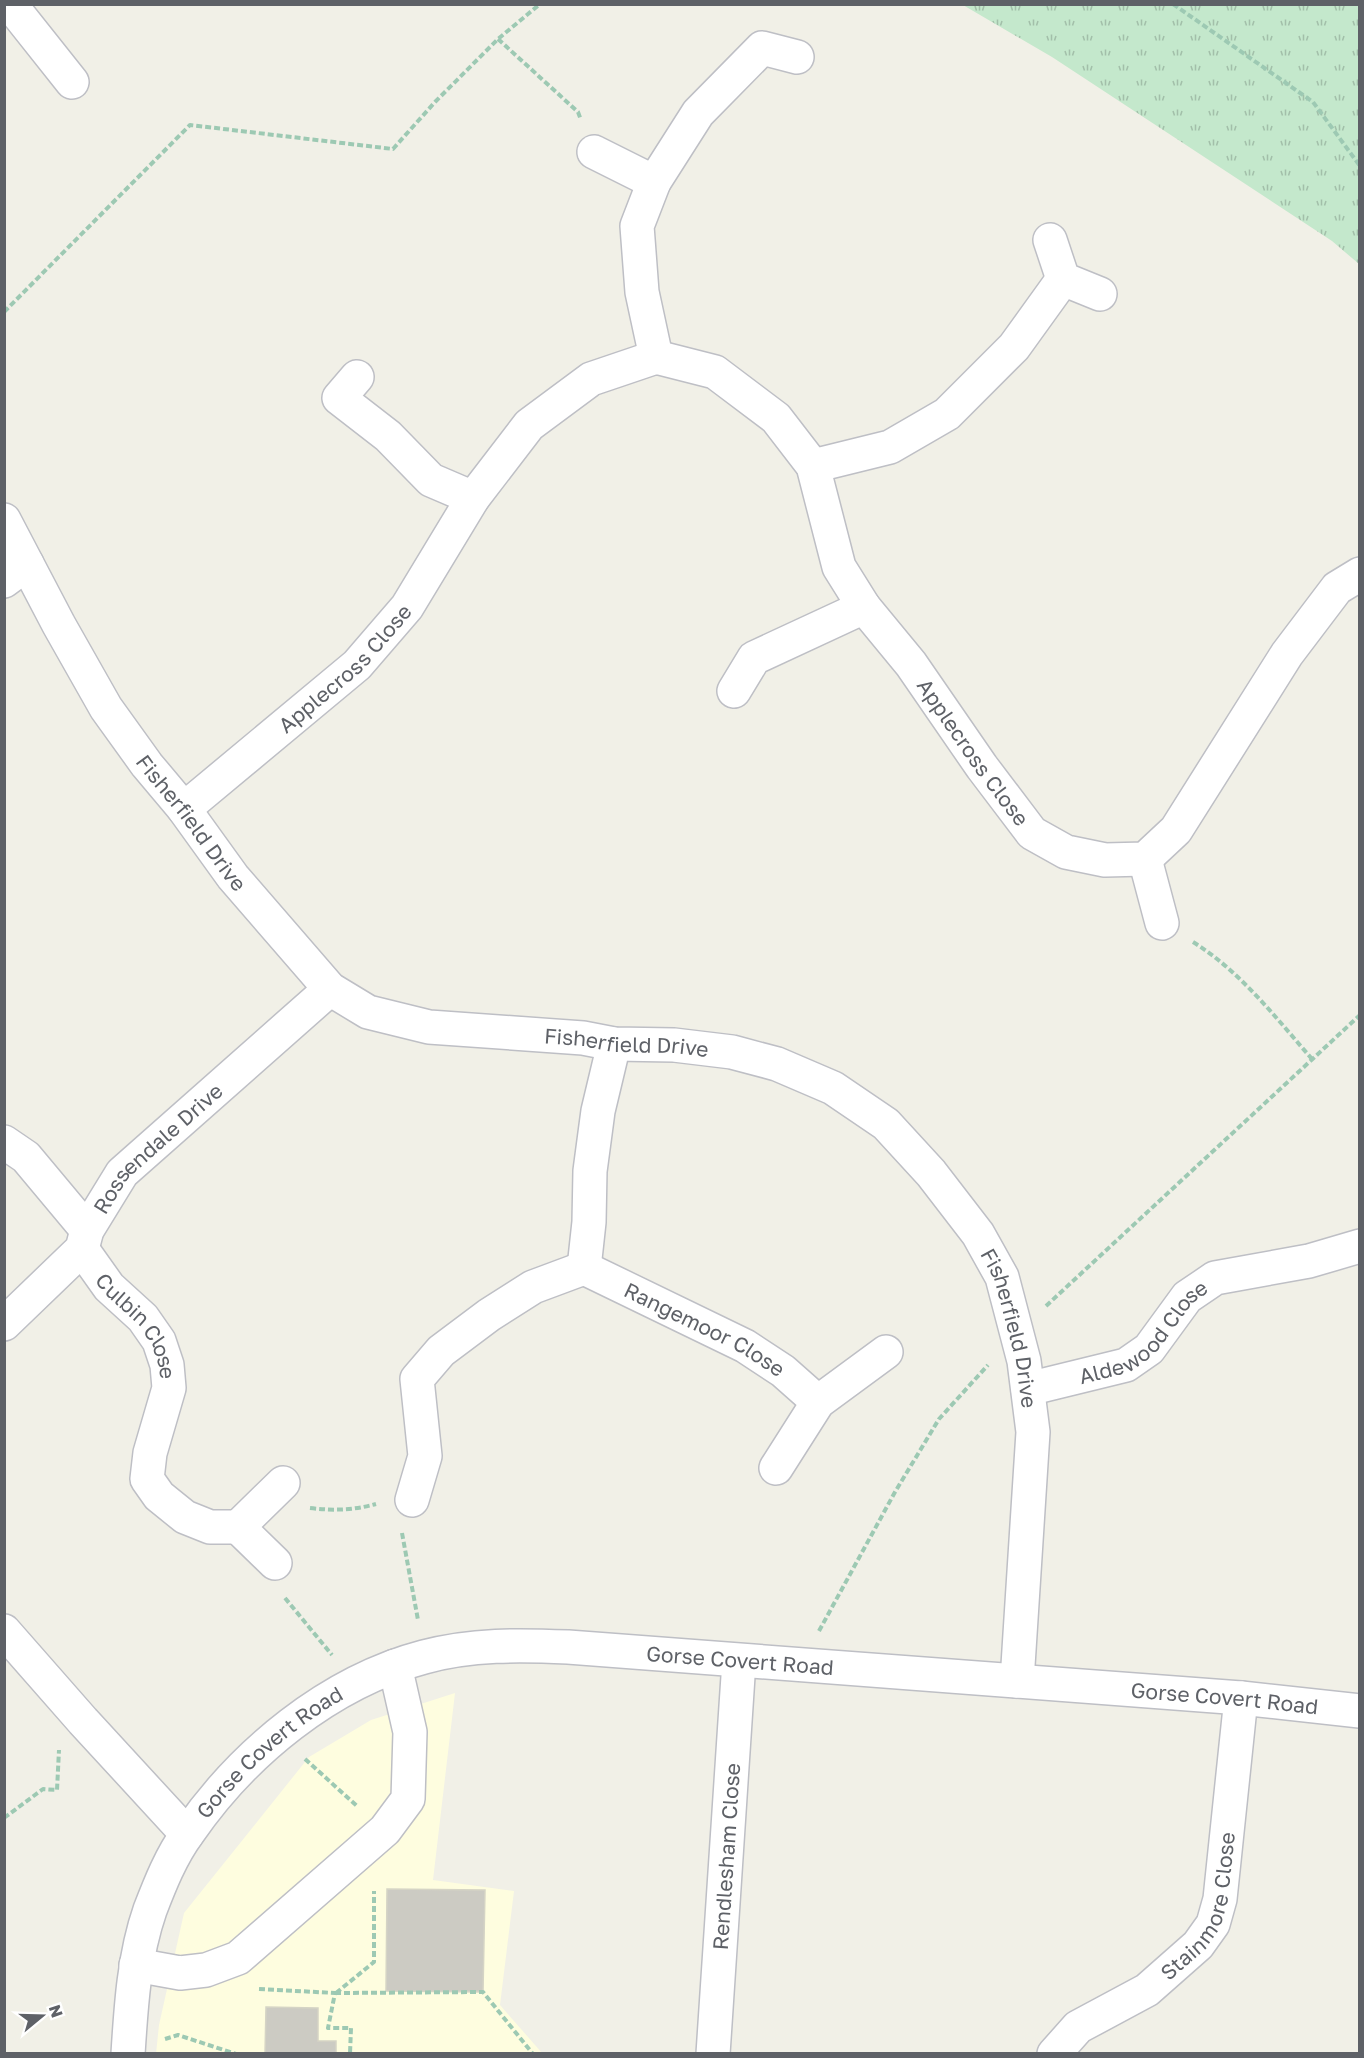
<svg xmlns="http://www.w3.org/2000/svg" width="1364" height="2058" font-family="'Golos Text',sans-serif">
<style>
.commercial{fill:#fefddf}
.park{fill:url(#park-tufts)}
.building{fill:#cccbc3;stroke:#d5d4c5;stroke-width:1.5}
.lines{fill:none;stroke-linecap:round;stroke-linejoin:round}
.minor-casing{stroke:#bebfc5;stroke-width:36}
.tertiary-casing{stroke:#bebfc5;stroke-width:36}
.path{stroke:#9dc9b3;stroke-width:4;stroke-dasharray:6 3;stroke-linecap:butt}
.minor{stroke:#fff;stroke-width:33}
.tertiary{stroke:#fff;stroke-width:33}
.labels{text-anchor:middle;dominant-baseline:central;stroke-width:4.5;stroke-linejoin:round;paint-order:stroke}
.street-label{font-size:21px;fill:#5e6167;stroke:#fff}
</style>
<defs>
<pattern id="park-tufts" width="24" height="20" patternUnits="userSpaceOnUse" patternTransform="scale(1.5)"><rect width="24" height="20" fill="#c4e8cc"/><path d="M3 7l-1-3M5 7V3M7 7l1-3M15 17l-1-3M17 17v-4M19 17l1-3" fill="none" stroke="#a2bfa9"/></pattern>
</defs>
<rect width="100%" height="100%" fill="#f1f0e7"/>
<path class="commercial" d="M455,1693L433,1880L514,1891L500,2005L542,2053L156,2054L159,2025L184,1913L309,1757L371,1720Z"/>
<path class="park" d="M963,5H1359V264L1332,241L1052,57Z"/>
<g class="building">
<path d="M387,1889L485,1890L483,1992L386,1991Z"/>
<path d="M266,2007L318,2008V2041H336V2054H265Z"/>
</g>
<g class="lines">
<defs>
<g id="minor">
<path d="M10,4L72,82"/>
<path d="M594,152L654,182"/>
<path d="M1050,240L1063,279L1100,294"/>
<path d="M656,357L642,292L637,226L654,182L698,113L762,48L797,57"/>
<path d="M357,377L339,398L388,436L431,480L473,498"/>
<path d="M813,466L890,447L947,414L1014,347L1063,279"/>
<path id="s1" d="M4,520L59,625L106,708L147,765L184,809L233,877L330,989L368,1012L429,1027L583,1038L614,1044L674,1045L732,1052L777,1064L833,1088L886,1124L931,1173L978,1234L1002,1277L1024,1361L1033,1432L1017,1681"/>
<path d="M4,581L27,564"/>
<path d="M734,691L754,658L864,607"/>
<path id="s2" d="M184,809L357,665L407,607L473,498L529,425L591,379L656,357L715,372L776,418L813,466L839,567L864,607L911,664L982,767L1032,833L1066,852L1105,860L1145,859L1176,830L1287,654L1337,588L1360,574"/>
<path d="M1145,859L1162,923"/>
<path d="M4,1142L26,1157L87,1230"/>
<path id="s3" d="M82,1249L109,1287L143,1318L159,1341L167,1365L169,1388L150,1453L147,1479L159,1496L185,1517L210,1527H238"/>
<path d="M584,1268L589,1222L590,1171L598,1111L614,1044"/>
<path id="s4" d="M4,1324L82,1249L87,1230L122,1173L330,989"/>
<path id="s5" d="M1028,1389L1126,1365L1149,1349L1187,1297L1215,1278L1309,1261L1360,1246"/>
<path d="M776,1468L818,1402L886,1352"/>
<path id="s6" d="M412,1500L425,1456L417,1379L441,1351L489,1315L533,1287L584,1268L745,1346L783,1371L818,1402"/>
<path d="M275,1563L238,1527L283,1483"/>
<path d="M136,1965L180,1973L206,1970L238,1958L385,1830L408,1799L410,1732L395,1666"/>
<path id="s7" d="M713,2054L739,1661"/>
<path id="s8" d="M1054,2054L1078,2027L1147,1990L1198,1945L1213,1924L1220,1899L1241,1698"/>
</g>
<g id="tertiary">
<path d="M4,1631L83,1721L187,1834"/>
<path id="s9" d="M128,2054C131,2006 134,1956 150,1910C160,1884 171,1856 188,1833C243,1753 329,1682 424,1657C472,1644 519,1645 568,1647L1241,1698L1360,1711"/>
</g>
</defs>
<use href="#minor" class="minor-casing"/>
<use href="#tertiary" class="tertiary-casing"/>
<g class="path">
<path d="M1173,4L1313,102L1360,166"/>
<path d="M498,39L578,112L581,120"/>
<path d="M4,312L190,125L393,149L435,102L498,39L540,4"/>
<path d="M1193,942C1240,971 1276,1018 1312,1059"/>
<path d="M1046,1306L1360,1015"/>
<path d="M310,1508C334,1511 354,1510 376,1504"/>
<path d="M402,1533L418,1620"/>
<path d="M285,1598L332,1655"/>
<path d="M819,1631L895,1492L939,1419L988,1365"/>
<path d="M305,1759L357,1806"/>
<path d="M4,1818L43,1789L57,1790L59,1750"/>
<path d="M259,1989L335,1993L328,2028H351L350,2054"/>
<path d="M335,1993L483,1992L533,2054"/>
<path d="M336,1993L374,1962V1891"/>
<path d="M165,2039L178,2035L236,2054"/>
</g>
<use href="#minor" class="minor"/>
<use href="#tertiary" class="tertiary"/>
</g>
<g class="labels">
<g class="street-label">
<text stroke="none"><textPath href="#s2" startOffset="214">Applecross Close</textPath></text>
<text stroke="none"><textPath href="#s2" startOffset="1198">Applecross Close</textPath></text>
<text stroke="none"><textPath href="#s1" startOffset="357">Fisherfield Drive</textPath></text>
<text stroke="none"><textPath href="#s1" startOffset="879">Fisherfield Drive</textPath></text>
<text stroke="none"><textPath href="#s4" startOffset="237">Rossendale Drive</textPath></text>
<text stroke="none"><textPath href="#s3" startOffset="96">Culbin Close</textPath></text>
<text stroke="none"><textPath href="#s1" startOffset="1401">Fisherfield Drive</textPath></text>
<text stroke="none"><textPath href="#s5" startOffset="134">Aldewood Close</textPath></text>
<text stroke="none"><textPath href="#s6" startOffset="462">Rangemoor Close</textPath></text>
<text stroke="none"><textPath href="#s9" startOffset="850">Gorse Covert Road</textPath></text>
<text stroke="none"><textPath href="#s9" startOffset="1336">Gorse Covert Road</textPath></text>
<text stroke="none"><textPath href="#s9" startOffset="348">Gorse Covert Road</textPath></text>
<text stroke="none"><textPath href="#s7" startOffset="198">Rendlesham Close</textPath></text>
<text stroke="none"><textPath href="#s8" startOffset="219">Stainmore Close</textPath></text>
</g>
</g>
<rect width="1364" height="2058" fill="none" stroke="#5e6167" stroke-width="12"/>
<g transform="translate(42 2016) rotate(71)" stroke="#ffffff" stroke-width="4.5" paint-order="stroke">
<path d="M0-4.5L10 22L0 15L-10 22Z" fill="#5e6167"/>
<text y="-9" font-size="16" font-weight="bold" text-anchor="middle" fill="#5e6167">N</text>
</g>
</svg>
